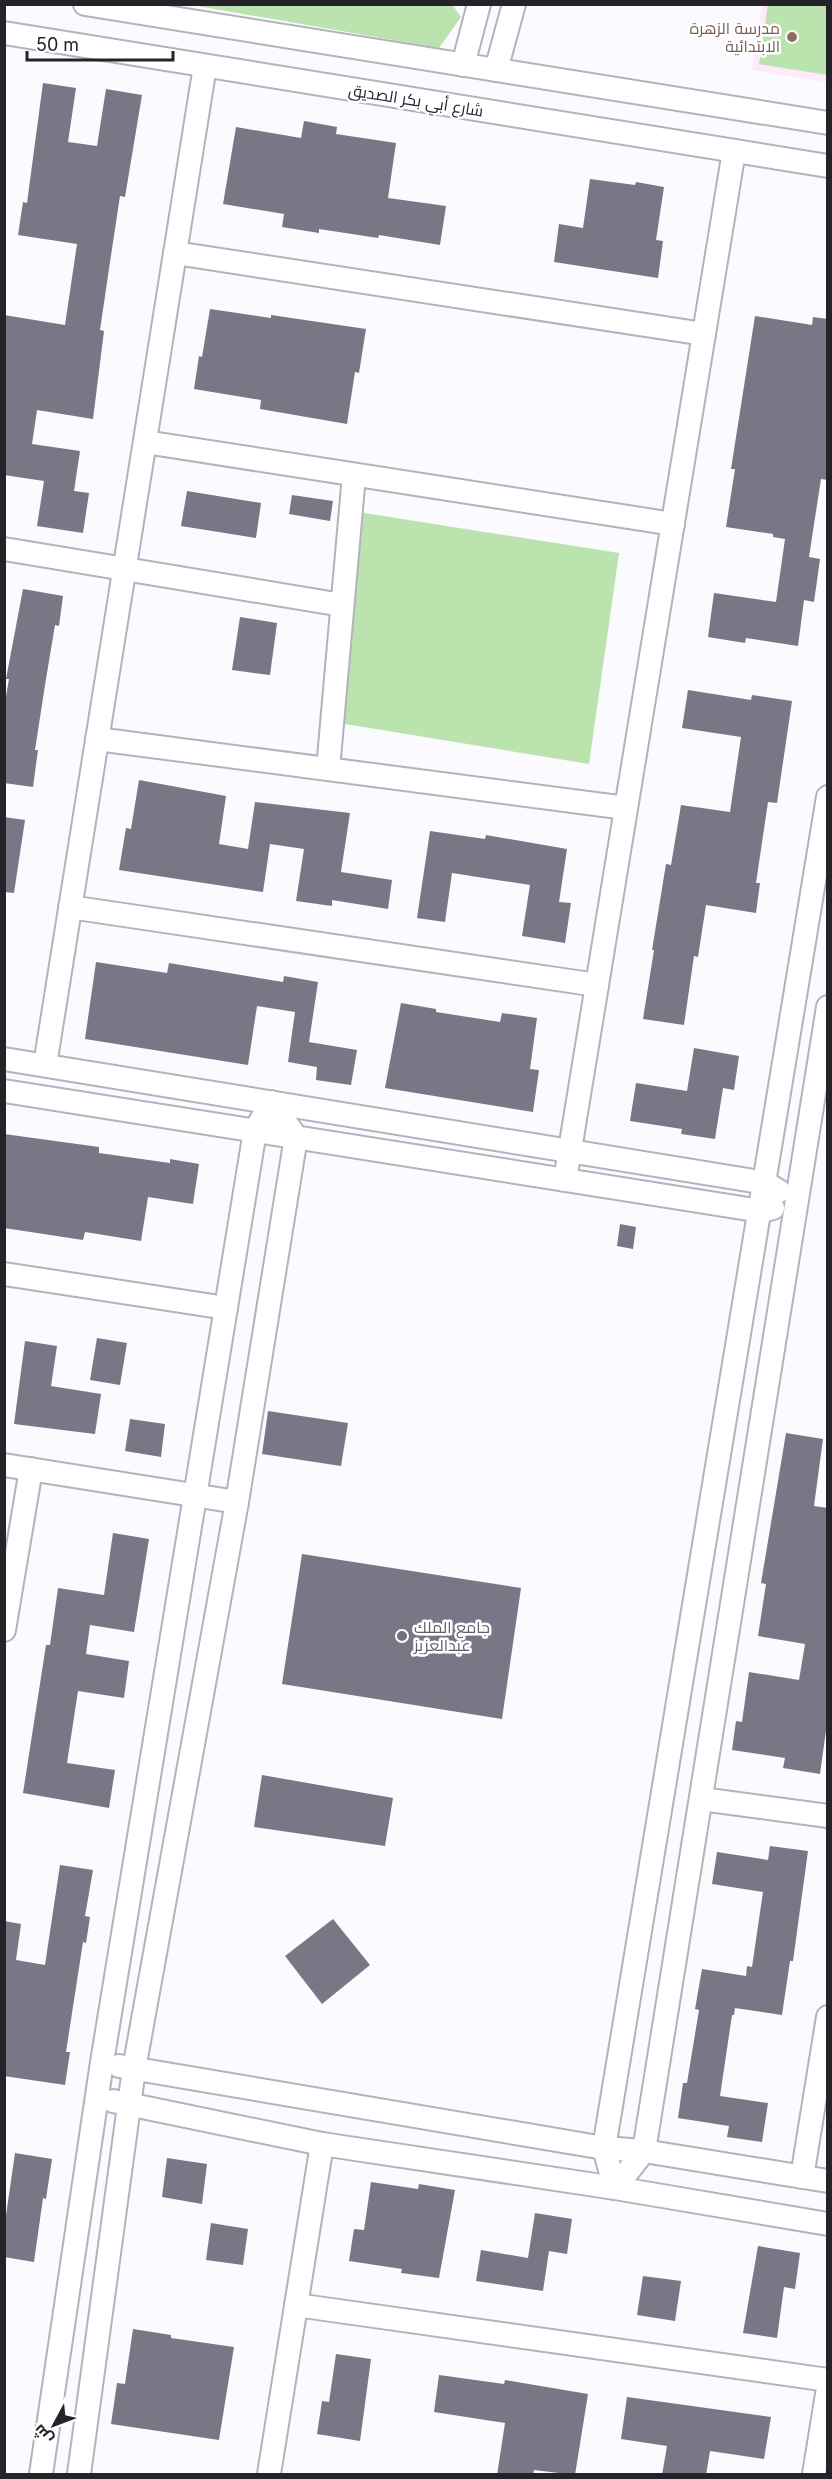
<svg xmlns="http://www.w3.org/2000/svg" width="832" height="2479" font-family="Inter,Cairo,sans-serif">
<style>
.education{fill:#feeafa}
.green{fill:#bbe3ae}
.building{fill:#7b7685}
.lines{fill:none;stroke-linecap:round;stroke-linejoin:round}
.minor-casing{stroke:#b5b1c1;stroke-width:26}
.minor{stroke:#fff;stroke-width:22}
.education-dot{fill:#8d6e63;stroke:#fff;stroke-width:2}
.worship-dot{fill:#6b7280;stroke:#fff;stroke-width:2}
.labels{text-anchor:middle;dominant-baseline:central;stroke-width:5;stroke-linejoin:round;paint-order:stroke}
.education-label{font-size:16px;fill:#785e54;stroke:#fff;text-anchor:end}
.street-label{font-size:16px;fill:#242329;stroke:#fff}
.worship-label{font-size:16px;fill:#5b616d;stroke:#fff;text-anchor:start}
</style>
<rect width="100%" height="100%" fill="#fbfafe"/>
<path class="education" d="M762,5H827V82L752,70Z"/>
<g class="green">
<path d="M452,4L461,17L439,48L192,5Z"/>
<path d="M768,4L827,5V75L759,64Z"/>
<path d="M358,512L619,553L589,764L339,723Z"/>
</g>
<g class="building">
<path d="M43,83L76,88L68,142L97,146L106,89L142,95L125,197L120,196L110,262L100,330L104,331L93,419L37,410L32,444L80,451L74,491L89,493L83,533L37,526L44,481L4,475V315L65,325L77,244L18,235L23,202L27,203Z"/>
<path d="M304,121L337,127L336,134L396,143L388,198L446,206L440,245L379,235L378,238L319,229V233L282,227L284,214L223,204L236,127L301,138Z"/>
<path d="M590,179L635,185L636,182L664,187L656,240L663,241L658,278L554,262L559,224L583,228Z"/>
<path d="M210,309L271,318V315L366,329L359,373L355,372L347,424L260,409L261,400L194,389L199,356L202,357Z"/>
<path d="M755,316L812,325L813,317L828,319V480L821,479L809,557L820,559L814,602L804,600L798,646L746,638L745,643L708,637L714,593L776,602L785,539L773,537V534L726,527L735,469H731Z"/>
<path d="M187,491L261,503L256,538L181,526Z"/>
<path d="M292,495L333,501L330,521L289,514Z"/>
<path d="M23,589L63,596L59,626L55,625L45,685L35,750H38L33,787L4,783V708L9,679H6Z"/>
<path d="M240,617L277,623L270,675L232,670Z"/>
<path d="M688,690L751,700L752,695L792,701L777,803L768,802L756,883H760L756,913L706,905L698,957L694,956L684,1025L643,1019L654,950H652L666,864L671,865L681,805L730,812L741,737L682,728Z"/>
<path d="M139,780L226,796L219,844L248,849L255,802L350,813L341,872L392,880L388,909L332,900V906L296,901L304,849L270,844L263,892L119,870L126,828L131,829Z"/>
<path d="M4,817L25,820L14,893L4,892Z"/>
<path d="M430,831L485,839L486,835L567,849L559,902L571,903L565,943L522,936L530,885L452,873L445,922L417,918Z"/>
<path d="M96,962L167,973L169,963L283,982L284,976L318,982L309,1042L357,1050L351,1085L316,1080L317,1067L288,1062L295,1012L257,1006L248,1065L85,1039Z"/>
<path d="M401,1003L436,1009V1012L500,1022L502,1013L537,1018L530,1069L539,1070L533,1112L385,1088Z"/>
<path d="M694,1048L739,1056L734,1090L723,1088L715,1139L681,1134L682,1129L630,1121L636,1083L687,1091Z"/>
<path d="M4,1134L99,1147V1153L170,1163V1159L199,1164L193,1204L148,1197L141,1241L85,1232L83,1240L4,1228Z"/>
<path d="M620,1224L636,1227L633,1249L617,1246Z"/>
<path d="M97,1338L127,1343L120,1385L90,1380Z"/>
<path d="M25,1341L57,1346L51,1386L101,1394L95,1434L14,1424Z"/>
<path d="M268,1411L348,1423L341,1466L262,1454Z"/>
<path d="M130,1419L165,1424L161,1457L125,1451Z"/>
<path d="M786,1433L823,1439L814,1506L828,1508V1716L820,1774L783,1768L785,1758L732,1750L736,1721L742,1722L749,1672L799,1680L805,1644L758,1636L766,1584L761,1583Z"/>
<path d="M113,1533L149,1539L134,1632L90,1625L86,1654L129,1661L124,1698L78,1691L67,1763L115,1770L109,1808L23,1793L46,1645H50L58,1588L104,1595Z"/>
<path d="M302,1554L521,1588L502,1719L282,1684Z"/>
<path d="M262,1775L393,1798L385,1846L254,1827Z"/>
<path d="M770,1846L808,1851L793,1961H790L782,2015L735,2008L734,2015H732L720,2096L768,2103L762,2142L727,2137L729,2126L678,2118L683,2083H687L699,2010L695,2009L702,1969L746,1976L747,1966L752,1967L763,1892L712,1884L717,1852L768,1860Z"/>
<path d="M60,1865L93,1870L85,1916L90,1917L86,1943L83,1942L66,2052H70L65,2085L4,2076V1921L21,1924L16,1960L45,1965Z"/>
<path d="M333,1919L370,1965L322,2004L285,1956Z"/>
<path d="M15,2153L52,2159L46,2199L43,2198L34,2262L4,2257V2229Z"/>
<path d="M167,2158L207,2164L202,2204L162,2197Z"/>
<path d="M371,2182L418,2189L419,2184L455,2190L439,2278L401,2273L402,2269L349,2261L354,2229L364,2230Z"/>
<path d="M535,2213L572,2219L567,2254L549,2251L543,2291L476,2281L481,2250L528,2258Z"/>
<path d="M211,2223L248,2229L243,2265L206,2260Z"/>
<path d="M758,2246L800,2253L795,2289L784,2287L777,2338L743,2333Z"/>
<path d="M643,2276L681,2281L675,2321L637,2315Z"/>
<path d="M133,2329L171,2335V2338L234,2347L219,2440L111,2424L117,2383L125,2384Z"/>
<path d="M336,2354L371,2359L360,2441L317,2434L322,2401L329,2402Z"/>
<path d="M439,2375L504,2384L505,2380L588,2394L575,2475L534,2470L533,2475H497L505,2423L434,2412Z"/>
<path d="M627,2397L771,2417L764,2459L710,2451L706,2475H662L667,2446L621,2439Z"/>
</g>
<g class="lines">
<defs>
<g id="minor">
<path d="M85,4L828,123"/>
<path d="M4,33L828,166"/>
<path d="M463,65L479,4"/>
<path d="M496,70L514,4"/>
<path d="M175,253L704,334"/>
<path d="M145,442L673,524"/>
<path d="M4,549L342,605"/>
<path d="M97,739L626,808"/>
<path d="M328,769L354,475"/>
<path d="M70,907L597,985"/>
<path d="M4,1059L766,1183L779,1191"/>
<path d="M45,1065L205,66"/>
<path d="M4,1091L761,1211L773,1208"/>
<path d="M565,1180L734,151"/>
<path d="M4,1274L226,1308"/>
<path d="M4,1465L237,1502"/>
<path d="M4,1630L31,1469"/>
<path d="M701,1799L828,1816"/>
<path d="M119,2066L604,2148L644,2151L828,2181"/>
<path d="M113,2101L322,2144L615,2188L828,2224"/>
<path d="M802,2177L828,2017"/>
<path d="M615,2188L604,2148L828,797"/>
<path d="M615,2188L644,2151L828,1007"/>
<path d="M296,2305L828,2380"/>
<path d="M41,2474L102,2062L255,1131L271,1102L296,1137L237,1502L134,2069L79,2474"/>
<path d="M269,2474L322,2144"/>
<path d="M814,2474L828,2388"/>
</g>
</defs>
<use href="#minor" class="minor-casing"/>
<use href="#minor" class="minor"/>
</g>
<circle class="education-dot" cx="792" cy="37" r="6"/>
<circle class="worship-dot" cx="402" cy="1636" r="6"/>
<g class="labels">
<g class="education-label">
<text x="780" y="28">مدرسة الزهرة<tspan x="780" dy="18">الابتدائية</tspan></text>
</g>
<g class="street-label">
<text transform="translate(416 100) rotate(9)">شارع أبي بكر الصديق</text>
</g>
<g class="worship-label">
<text x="414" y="1627">جامع الملك<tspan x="414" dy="18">عبدالعزيز</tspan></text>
</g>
</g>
<rect width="832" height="2479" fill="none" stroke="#242329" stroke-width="12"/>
<g transform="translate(54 2425) rotate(229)" stroke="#ffffff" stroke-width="4.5" paint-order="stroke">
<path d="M0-4.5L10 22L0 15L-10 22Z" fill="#242329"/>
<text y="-9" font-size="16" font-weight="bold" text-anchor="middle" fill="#242329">ش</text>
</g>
<path d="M27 51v9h146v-9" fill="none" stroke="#242329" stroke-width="3"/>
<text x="36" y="51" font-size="18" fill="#242329" stroke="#ffffff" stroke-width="4.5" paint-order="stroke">50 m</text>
</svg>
